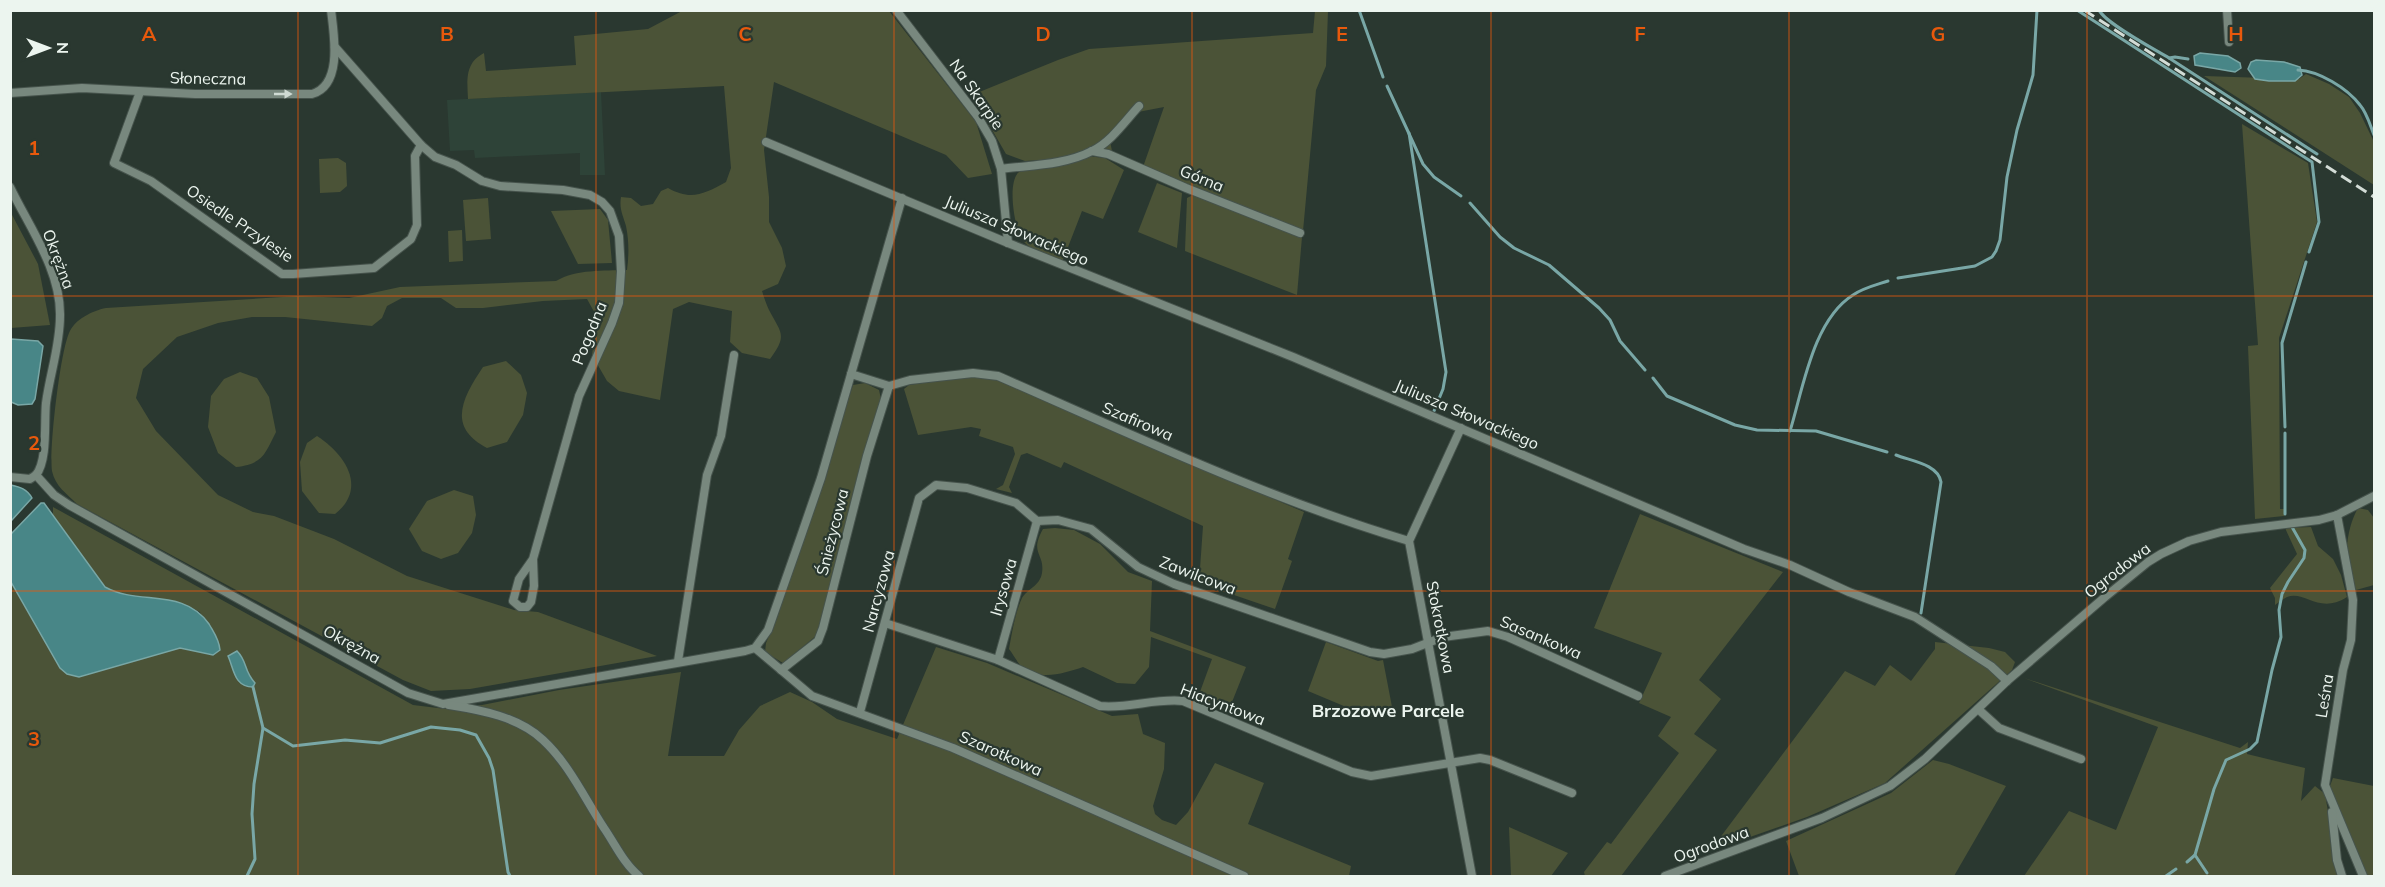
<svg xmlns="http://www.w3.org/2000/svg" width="2385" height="887" font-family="Mulish,sans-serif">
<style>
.built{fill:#2e4338}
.green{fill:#4b5337}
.water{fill:#488687;stroke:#79a7a6;stroke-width:1.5}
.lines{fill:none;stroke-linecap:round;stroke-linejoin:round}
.stream{stroke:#79a7a6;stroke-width:3}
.minor-casing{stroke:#46534c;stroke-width:10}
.minor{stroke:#78887e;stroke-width:8}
.rail{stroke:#d3dcd6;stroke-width:3;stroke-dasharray:12 6;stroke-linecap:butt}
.oneway{fill:#cfdad3}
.grid{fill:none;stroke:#e8590c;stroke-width:1.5;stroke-opacity:0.55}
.labels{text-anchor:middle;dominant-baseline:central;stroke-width:4.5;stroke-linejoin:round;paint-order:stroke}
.street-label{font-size:16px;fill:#ecf5ef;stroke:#2a3830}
.neighbourhood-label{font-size:18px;font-weight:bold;fill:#ecf5ef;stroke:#2a3830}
.grid-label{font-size:20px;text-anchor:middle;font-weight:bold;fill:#e8590c;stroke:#2a3830;stroke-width:4.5;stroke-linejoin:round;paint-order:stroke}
</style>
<rect width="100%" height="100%" fill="#2a3830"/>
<path class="built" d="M601,92L605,175H580V153L475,158L474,150L450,151L447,100Z"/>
<g class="green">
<path d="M682,11H889L976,122L992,174L968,178L946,155L774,82L764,150L769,197V222L782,248L786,266L778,284L762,291C764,297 766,304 769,310C781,333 788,335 770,359L742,353L730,342L732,311L689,302L673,309L660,400L619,391L607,381L592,355L597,317L587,299L543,301L483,308H456L441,298H402L387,306L382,318L372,326L285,317H252L218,323L177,337L143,369L136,398L156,431L218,495L253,512L274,516L334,539L407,576L514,610L538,612L657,656L470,689L431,691L403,680L77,504C67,494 55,486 52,471C49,449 60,354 69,333C75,319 92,311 106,308L298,296L349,298L400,287L556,281C577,269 603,271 627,270C629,256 629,240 626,226C623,215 619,209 621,197L631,198L641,206L653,204L661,191L668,188C691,201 704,194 726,182L731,168L724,86L468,99C467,79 465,63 484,53L486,71L576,65L574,36L648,29Z"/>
<path d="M1315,11H1328L1326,66L1316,90L1303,231L1143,167L1164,107L1138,112L1110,141L1112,151H1082L1057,159L1025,161L1006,154L972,95L1058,60L1089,49L1313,33Z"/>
<path d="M2306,74L2329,84L2349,97L2360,113L2374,142V185L2204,76L2299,79Z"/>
<path d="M2242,124L2308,163L2317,222L2279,338L2280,509H2284V516L2255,519L2248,346L2258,345Z"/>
<path d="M1087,156L1105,158L1124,170L1103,219L1082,211L1063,260C1050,256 1029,251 1022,239C1014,227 1007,181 1019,172C1031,162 1070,159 1087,156Z"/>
<path d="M338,158L346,163L347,186L340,192L320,193L319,159Z"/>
<path d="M1157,183L1182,193L1177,248L1138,232Z"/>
<path d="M1193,195L1302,237L1297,295L1185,251L1187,198Z"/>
<path d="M488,198L491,239L466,241L463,200Z"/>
<path d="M600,209L608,220L612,263L578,264L551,211Z"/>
<path d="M10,211L38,264L50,325L11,328Z"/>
<path d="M462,230L463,261L449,262L448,231Z"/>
<path d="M506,361L521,375L527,393L523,415L507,442L487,448C446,427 463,397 483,367Z"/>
<path d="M240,372L257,378L269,397L276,432C265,454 263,464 236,467L218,453L208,427L211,396L224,379Z"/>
<path d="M982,377L996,380L1304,512L1288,559L1292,561L1275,609L1199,583L1203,526L1064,462L1061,468L1027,453L1021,455L1009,487L1012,493L996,489L1003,485L1015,454L1013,447L979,436L981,429L971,427L918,435L904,389L909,385L955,378Z"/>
<path d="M865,383L879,390L881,399L817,635L783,663L765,652L766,643L777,618L853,385Z"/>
<path d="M317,436C345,454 368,488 335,514L319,513L302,491L300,462L307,443Z"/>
<path d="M454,490L473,496L476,515L472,533L458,553L441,559L422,551L409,529L427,501Z"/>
<path d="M53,507L413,705L446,709L482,705L559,690L681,672L668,756H724L739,730L760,706L790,692L812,702L837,719L897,739L936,647L987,663L1112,716L1138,714L1143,734L1165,743L1164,769L1153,806L1155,814L1162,820L1176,825L1188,812L1215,763L1264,783L1248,824L1351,866L1349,876H11V582L60,668L67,674L180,648L213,655L200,612C169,595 134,603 105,587L53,515Z"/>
<path d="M2358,508L2368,510L2374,518V585L2356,590C2342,566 2345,531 2358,508Z"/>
<path d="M1640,514L1783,572L1699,680L1721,699L1694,734L1717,750L1621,876H1585L1584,872L1607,842L1611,844L1679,753L1658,736L1671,717L1639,703L1662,653L1594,628Z"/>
<path d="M2311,527L2318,546L2333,559L2341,575L2347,597C2319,615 2305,590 2287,597C2283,599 2279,602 2275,605V598L2270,588L2297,554L2285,528Z"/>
<path d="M1055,528L1074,530L1100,544L1128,572L1152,581L1150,631L1246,667L1228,712L1197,700L1212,659L1151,637L1149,667L1135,684L1117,683L1083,667C1065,673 1041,681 1023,668C1018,664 1013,654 1009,649C1012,633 1015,613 1022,598C1027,589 1040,586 1042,573C1045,553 1029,554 1043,529Z"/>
<path d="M1326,642L1378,661L1383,660L1393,712L1370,717L1308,691Z"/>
<path d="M1935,642L1989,648L2005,652L2015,662L2012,670L1885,783L1807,817L1710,851L1845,671L1875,686L1890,665L1911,681L1935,649Z"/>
<path d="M2024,678L2240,748L2248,742L2247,754L2305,768L2301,801L2315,786L2325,794L2339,876H2024L2069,811L2116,830L2158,727Z"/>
<path d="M1933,760L1949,764L2006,786L1954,876H1799L1786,841L1891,793Z"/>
<path d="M2333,778L2374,786V876H2366L2330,786Z"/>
<path d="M1509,827L1568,853L1551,876H1511Z"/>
</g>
<g class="water">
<path d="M2200,53L2228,56L2240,63L2241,68L2235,72L2195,65L2194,56Z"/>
<path d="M2256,60L2284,62L2300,67L2302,75L2295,81H2269L2255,79L2248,69L2251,62Z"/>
<path d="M11,339L38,341L43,346L35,399L32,404L18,405L11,402Z"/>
<path d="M11,485C20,487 27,489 32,498L11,521Z"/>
<path d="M41,503H44L105,587C139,606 183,587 209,624C214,633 219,639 220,650L213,655L180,648L79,677L67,674L60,668L11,582V534Z"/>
<path d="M237,651C248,662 243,670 255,683L253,687C234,687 234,669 228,656Z"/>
</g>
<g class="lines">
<g class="stream">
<path d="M1359,10L1383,77"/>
<path d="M2077,10L2312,162L2319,222L2309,252"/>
<path d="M2099,10C2105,23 2154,49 2169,58L2175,57L2188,59"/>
<path d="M2169,58L2317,154"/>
<path d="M2298,70C2319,71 2347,88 2360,105C2367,113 2370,125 2374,135"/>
<path d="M1387,86L1423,164L1434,177L1461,196"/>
<path d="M1409,133L1446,372L1443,389L1434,411"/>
<path d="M1470,203L1500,237L1514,248L1549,265L1599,308L1610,320L1620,341L1645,370"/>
<path d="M1898,278L1975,266L1992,257L1996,251L2000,240L2007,177L2017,130L2033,75L2037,10"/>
<path d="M1653,378L1667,396L1735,425L1757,430L1816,431L1887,452"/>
<path d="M2285,427L2282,343L2306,262"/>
<path d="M1790,431C1803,389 1813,320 1853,295C1863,288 1876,285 1888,281"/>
<path d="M2285,433V514"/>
<path d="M1896,455C1911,461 1938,464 1941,482L1921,613"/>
<path d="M253,687L263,728L293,746L345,740L380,743L431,727L460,730L476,735L489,758L493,770L508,872L510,876"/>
<path d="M2187,862L2195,855"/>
<path d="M2207,873L2195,855L2214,789L2226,760L2250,749L2257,742L2272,670L2281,637L2279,610L2282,594L2288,582L2304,558L2305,550L2292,527"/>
<path d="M247,876L255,859L252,814L254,784L263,728"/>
<path d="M2166,876L2176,869"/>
</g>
<defs>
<g id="minor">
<path d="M896,10L978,117L992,141L1001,169L1008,243"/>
<path d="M2227,10L2229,42"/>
<path d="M335,47L421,145L435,157L456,165L482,181L500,186L563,190L590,195L602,202L610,211L619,236L621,271L619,303L612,323L579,396L533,559L519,579L513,601L520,607H527L531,602L534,586L533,559"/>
<path d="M140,92L114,163L151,181L282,274H293L374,268L411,239L417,225L415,156L421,145"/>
<path d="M10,93L82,88L195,94H312C343,85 334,35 331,10"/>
<path d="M766,142L1008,243L1293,357L1744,549L1790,565L1849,592L1915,617L1991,666L2007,681"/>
<path d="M1092,151L1108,154L1186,188L1300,233"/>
<path d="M1001,169C1031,165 1065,165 1092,151C1111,142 1125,121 1139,106"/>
<path d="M10,187C29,227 61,270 60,316C60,346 50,373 46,403C44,422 48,460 36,475"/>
<path d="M851,374L889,386L910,380L973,373L998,376C1133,435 1268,499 1409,541"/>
<path d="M1461,428L1409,541L1472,876"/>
<path d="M36,475L54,495L69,505L408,693L443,704L745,651L755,648L768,630L801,536L821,478L902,198"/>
<path d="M10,477L30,479L36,475"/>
<path d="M2337,515L2353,600L2351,640L2343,670L2325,785L2363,876"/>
<path d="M885,623L998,660L1100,706C1128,709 1155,698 1183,701L1352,772L1371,776L1480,758L1490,760L1572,793"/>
<path d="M755,648L812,696L953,748L1244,876"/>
<path d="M998,660L1037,521"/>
<path d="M678,661L707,475L721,436L734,355"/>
<path d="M781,670L818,641L823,628L867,456L889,386"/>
<path d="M449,705C481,710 519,717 543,740C569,764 585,799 604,828C615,844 624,864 639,876"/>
<path d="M1978,709L1999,728L2081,759"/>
<path d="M860,712L919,498L936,485L967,488L1016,503L1037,521L1058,520L1091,529L1138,567L1174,584L1370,652L1384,654L1412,649L1443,637L1488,631L1508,637L1638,696"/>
<path d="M2332,812L2337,860L2342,876"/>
<path d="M1665,876L1822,818L1890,786L1925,759L2007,681L2105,597L2148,562L2161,554L2189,541L2221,532L2319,520L2337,515L2374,496"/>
</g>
</defs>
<use href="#minor" class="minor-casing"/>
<use href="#minor" class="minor"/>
<path class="rail" d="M2084,10L2374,197"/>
</g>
<defs><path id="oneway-solid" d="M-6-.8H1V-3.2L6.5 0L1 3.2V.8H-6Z" transform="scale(1.5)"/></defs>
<use class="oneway" href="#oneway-solid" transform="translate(283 94)"/>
<path class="grid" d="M298,10V876M596,10V876M894,10V876M1192,10V876M1491,10V876M1789,10V876M2087,10V876M10,296H2374M10,591H2374"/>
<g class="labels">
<g class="street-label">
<text transform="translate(208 78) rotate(1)">Słoneczna</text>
<text transform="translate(977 94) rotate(55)">Na Skarpie</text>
<text transform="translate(1202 178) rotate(22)">Górna</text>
<text transform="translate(240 223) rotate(34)">Osiedle Przylesie</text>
<text transform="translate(1017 230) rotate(23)">Juliusza Słowackiego</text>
<text transform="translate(59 259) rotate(69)">Okrężna</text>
<text transform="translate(589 333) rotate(-68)">Pogodna</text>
<text transform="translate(1467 414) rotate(23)">Juliusza Słowackiego</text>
<text transform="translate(1138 421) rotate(23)">Szafirowa</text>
<text transform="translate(832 532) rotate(-76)">Śnieżycowa</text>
<text transform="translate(2117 570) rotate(-38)">Ogrodowa</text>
<text transform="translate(1198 575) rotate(21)">Zawilcowa</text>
<text transform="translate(1003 587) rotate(-74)">Irysowa</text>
<text transform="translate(878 591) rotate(-75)">Narcyzowa</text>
<text transform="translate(1441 627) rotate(79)">Stokrotkowa</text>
<text transform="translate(1541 637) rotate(23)">Sasankowa</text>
<text transform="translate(352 644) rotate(29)">Okrężna</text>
<text transform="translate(2324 696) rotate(-81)">Leśna</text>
<text transform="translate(1223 704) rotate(21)">Hiacyntowa</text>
<text transform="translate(1001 753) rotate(24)">Szarotkowa</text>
<text transform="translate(1711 844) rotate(-20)">Ogrodowa</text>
</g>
<g class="neighbourhood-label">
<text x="1388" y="710">Brzozowe Parcele</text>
</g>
</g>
<g class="grid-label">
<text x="149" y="41">A</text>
<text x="447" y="41">B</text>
<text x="745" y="41">C</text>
<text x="1043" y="41">D</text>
<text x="1342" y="41">E</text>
<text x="1640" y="41">F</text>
<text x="1938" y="41">G</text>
<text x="2236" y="41">H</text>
<text x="34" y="155">1</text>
<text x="34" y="450">2</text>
<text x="34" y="746">3</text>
</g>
<rect width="2385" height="887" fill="none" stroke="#ecf5ef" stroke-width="24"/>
<g transform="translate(48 48) rotate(90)" stroke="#2a3830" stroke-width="4.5" paint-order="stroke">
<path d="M0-4.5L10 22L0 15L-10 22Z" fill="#ecf5ef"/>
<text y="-9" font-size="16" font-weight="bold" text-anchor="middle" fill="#ecf5ef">N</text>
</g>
</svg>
